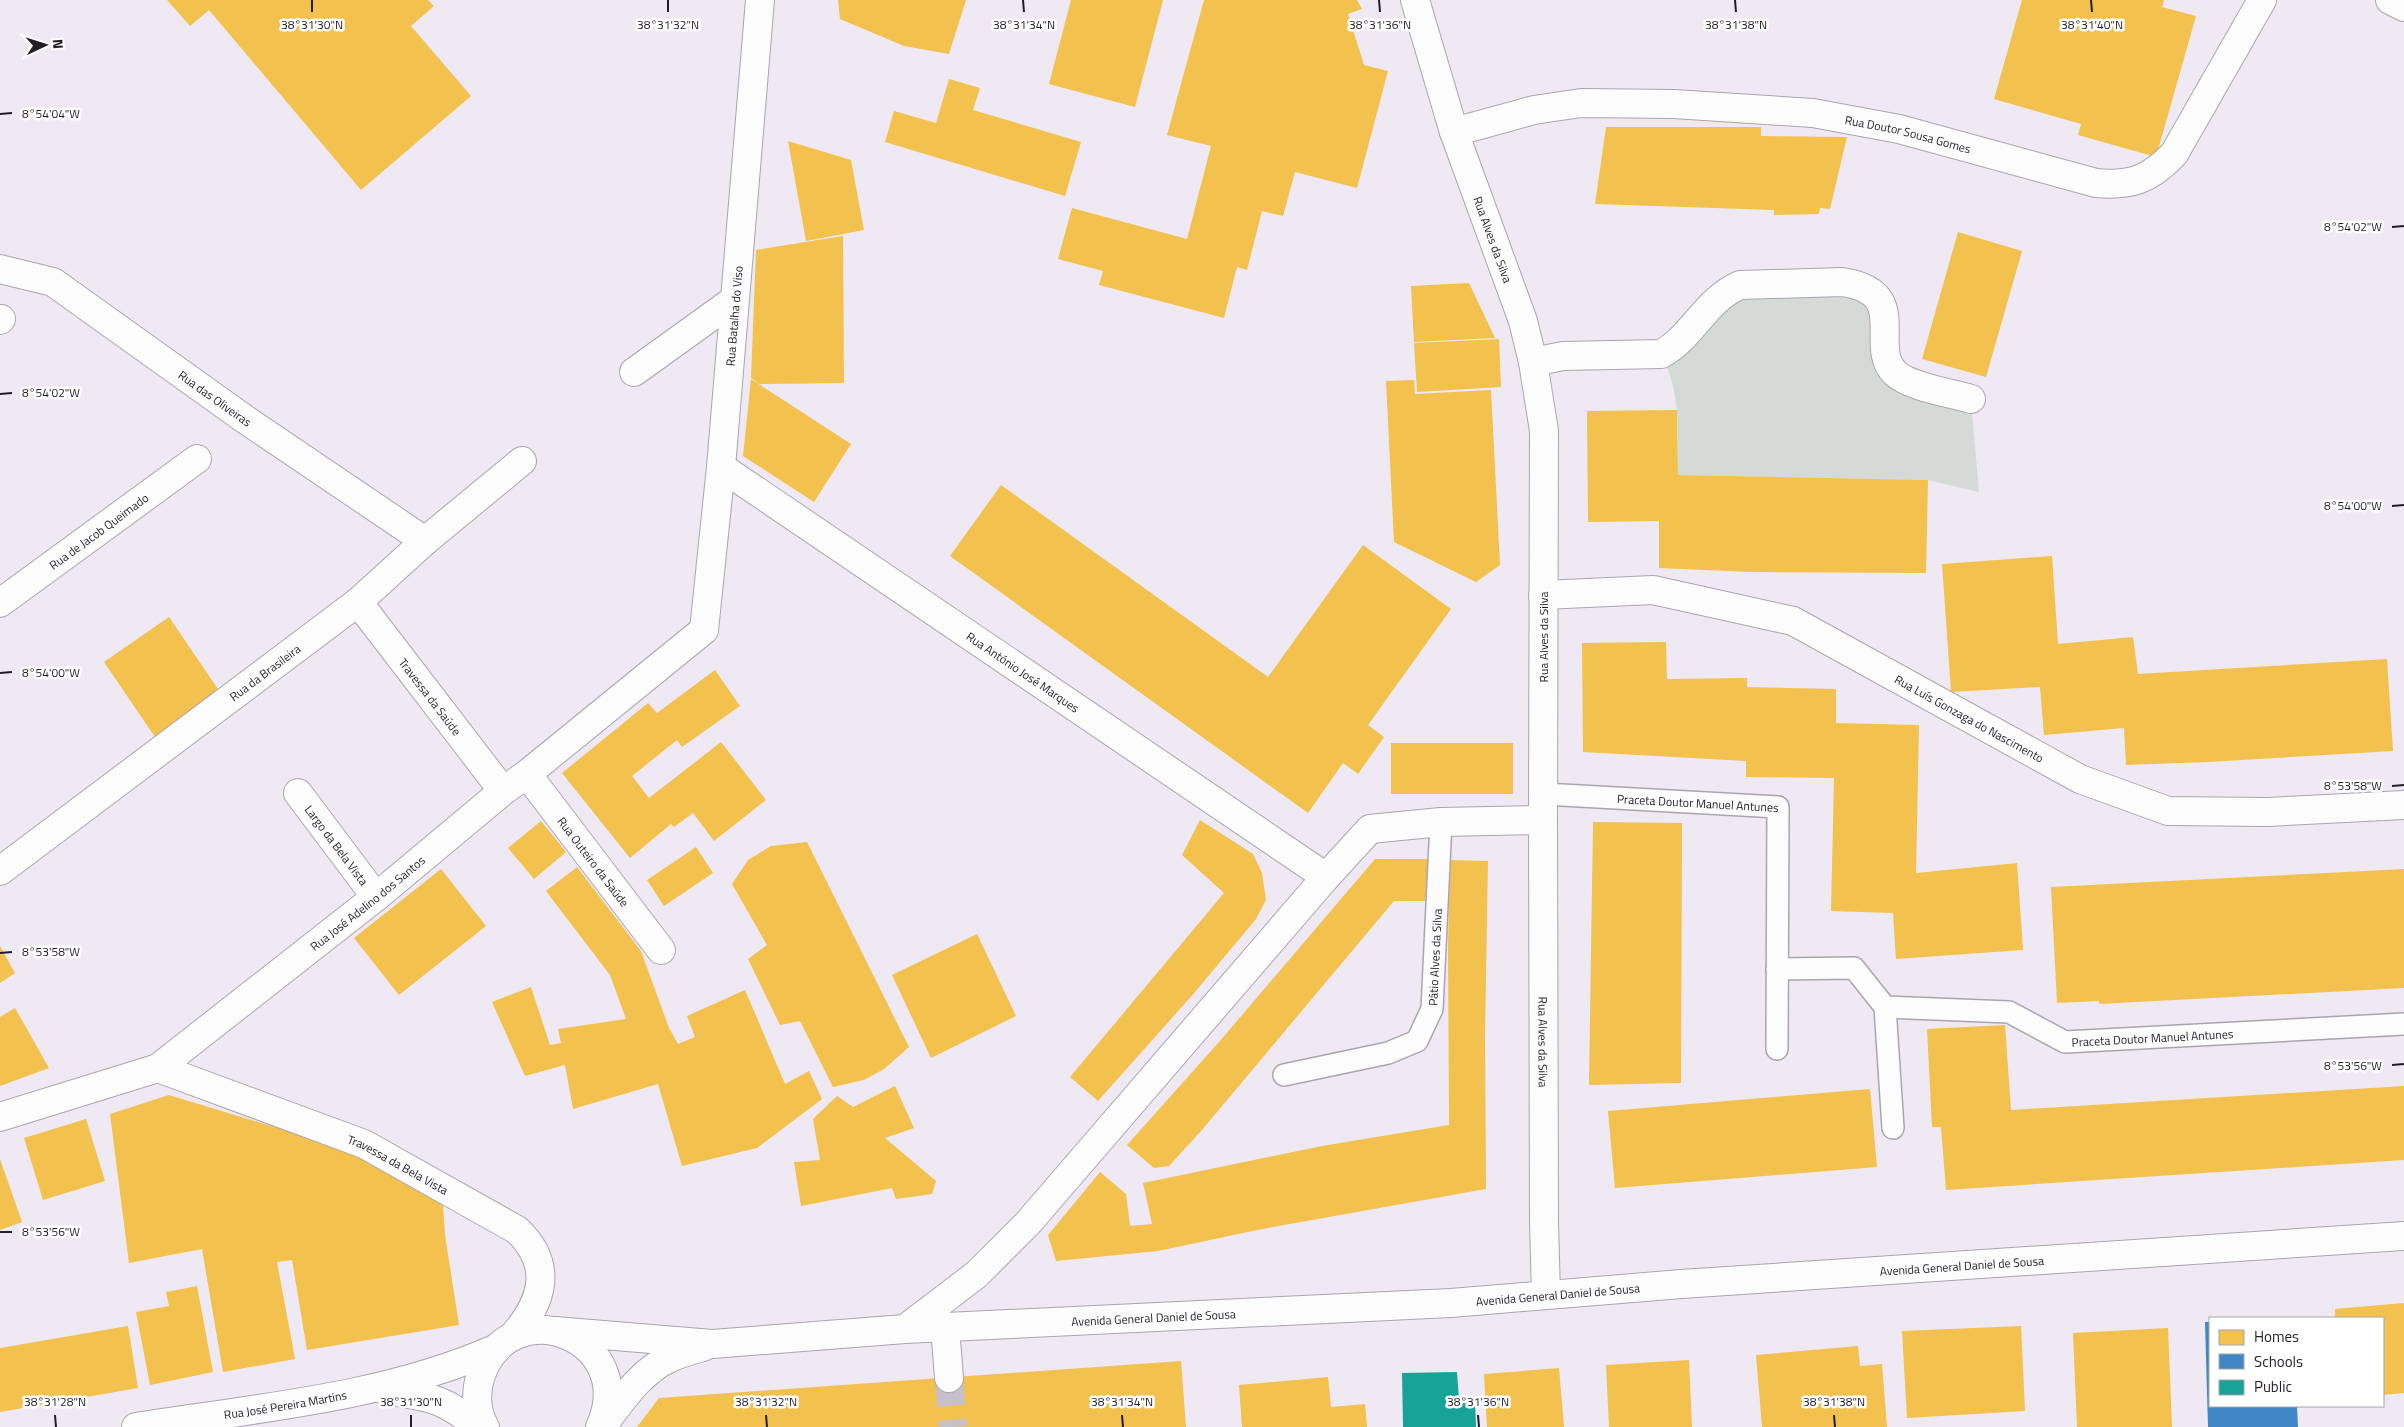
<svg xmlns="http://www.w3.org/2000/svg" width="2404" height="1427" font-family="'Titillium Web',sans-serif">
<style>
.green{fill:#d4dbd7}
.homes{fill:#f2c14e}
.schools{fill:#3f88c5}
.public{fill:#17a398}
.lines{fill:none;stroke-linecap:round;stroke-linejoin:round}
.pedestrian-tunnel{stroke:#c6c0cb;stroke-width:28;stroke-dasharray:28 14;stroke-linecap:butt}
.service-casing{stroke:#a9a5ad;stroke-width:24}
.pedestrian-casing{stroke:#a9a5ad;stroke-width:30}
.minor-casing{stroke:#a9a5ad;stroke-width:30}
.tertiary-casing{stroke:#a9a5ad;stroke-width:30}
.primary-casing{stroke:#a9a5ad;stroke-width:30}
.service{stroke:#fdfcfd;stroke-width:21}
.pedestrian{stroke:#fdfcfd;stroke-width:28}
.minor{stroke:#fdfcfd;stroke-width:28}
.tertiary{stroke:#fdfcfd;stroke-width:28}
.primary{stroke:#fdfcfd;stroke-width:28}
.ticks{fill:none;stroke:#221e25;stroke-width:2}
.labels{text-anchor:middle;dominant-baseline:central;stroke-width:5;stroke-linejoin:round;paint-order:stroke}
.street-label{font-size:12px;fill:#221e25;stroke:#fff}
.ticks-label{font-size:12px;text-anchor:middle;fill:#221e25;stroke:#fff;stroke-width:5;stroke-linejoin:round;paint-order:stroke}
</style>
<rect width="100%" height="100%" fill="#efe9f4"/>
<path class="green" d="M1725,291L1872,293L1886,354L1971,399L1979,492L1927,480L1678,475C1678,434 1681,391 1661,354Z"/>
<g class="homes">
<path d="M167,0H428L434,6L411,26L471,96L361,190L209,10L190,26Z"/>
<path d="M838,0H966L949,54L904,46L840,19Z"/>
<path d="M1071,0H1163L1135,107L1049,84Z"/>
<path d="M1204,0H1357L1362,9L1348,14L1364,65L1388,71L1357,188L1295,172L1283,216L1262,211L1247,270L1237,267L1224,318L1099,285L1103,271L1058,259L1072,208L1187,239L1211,146L1167,135Z"/>
<path d="M2022,0H2164L2162,7L2196,16L2156,157L2078,135L2081,124L1994,99Z"/>
<path d="M949,79L980,88L973,110L1081,142L1065,196L885,142L894,111L936,123Z"/>
<path d="M1606,127H1761V136L1847,137L1830,209L1820,208L1819,214L1774,215V210L1595,204Z"/>
<path d="M788,141L851,160L864,230L806,241Z"/>
<path d="M1958,232L2022,251L1986,377L1922,359Z"/>
<path d="M843,236L844,383L759,384L751,378L756,250Z"/>
<path d="M1469,283L1495,338L1414,342L1411,286Z"/>
<path d="M1499,339L1501,387L1417,392L1414,343Z"/>
<path d="M751,379L851,444L814,502L743,456Z"/>
<path d="M1414,380L1415,394L1491,390L1500,565L1476,582L1394,542L1386,381Z"/>
<path d="M1677,410L1678,475L1928,480L1926,573L1751,572L1659,568V521L1588,522L1587,411Z"/>
<path d="M1001,485L1268,677L1363,545L1451,609L1368,725L1384,737L1358,774L1343,763L1308,813L950,556Z"/>
<path d="M2052,556L2058,644L2133,637L2138,674L2387,659L2393,751L2208,762L2126,765L2124,728L2044,735L2040,687L1951,692L1942,564Z"/>
<path d="M169,617L222,695L157,740L104,662Z"/>
<path d="M1666,642L1667,679L1747,678V687L1836,689V723L1919,725L1916,873L2017,863L2023,950L1896,959L1893,913L1831,911L1834,778L1746,777V761L1583,752L1582,643Z"/>
<path d="M715,670L740,706L682,747L677,740L632,776L649,798L721,742L766,800L714,841L693,813L674,827L671,824L630,858L562,773L648,703L657,713Z"/>
<rect x="1391" y="743" width="122" height="51"/>
<path d="M1200,820L1253,854L1262,873L1266,900L1256,919L1195,992L1098,1101L1070,1077L1224,893L1182,855Z"/>
<path d="M541,821L566,852L534,879L508,848Z"/>
<path d="M1593,822L1682,823L1681,1083L1589,1085Z"/>
<path d="M807,842L909,1047L884,1069L864,1080L833,1087L800,1021L780,1025L748,959L767,945L732,884L748,860L771,846Z"/>
<path d="M696,847L713,873L664,906L647,880Z"/>
<path d="M1375,859H1429V901H1394L1201,1131L1169,1166L1154,1168L1127,1145L1219,1042Z"/>
<path d="M1450,860L1488,861L1485,1036L1486,1189L1262,1229L1158,1251L1056,1261L1048,1235L1100,1172L1126,1194L1130,1226L1152,1224L1143,1183L1322,1146L1449,1125L1448,947Z"/>
<path d="M577,867L641,951L669,1028L678,1044L695,1037L687,1016L745,990L785,1084L809,1071L822,1099L757,1148L682,1166L658,1084L573,1109L565,1065L525,1076L492,1002L531,987L550,1045L561,1043L558,1029L626,1019L610,975L546,891Z"/>
<path d="M441,869L486,926L399,995L354,938Z"/>
<path d="M2404,869V988L2099,1004V1001L2057,1003L2051,887Z"/>
<path d="M977,934L1016,1016L931,1058L892,975Z"/>
<path d="M0,946L15,973L0,983Z"/>
<path d="M15,1008L49,1068L0,1086V1017Z"/>
<path d="M2005,1025L2011,1110L2404,1086V1160L1946,1190L1941,1127H1932L1927,1029Z"/>
<path d="M895,1086L914,1128L885,1138L936,1181L932,1194L896,1199L892,1188L801,1206L794,1162L820,1160L813,1119L837,1096L853,1107Z"/>
<path d="M1870,1089L1877,1167L1615,1188L1608,1111Z"/>
<path d="M169,1095L350,1150L443,1205L445,1235L459,1325L307,1350L292,1260L277,1262L295,1359L223,1372L202,1249L129,1263L110,1114Z"/>
<path d="M86,1119L105,1181L43,1200L24,1138Z"/>
<path d="M0,1159L22,1222L0,1230Z"/>
<path d="M197,1286L213,1372L150,1385L136,1312L169,1306L166,1292Z"/>
<path d="M2404,1303V1393L2383,1395V1318H2335V1309Z"/>
<path d="M128,1326L138,1388L0,1412V1348Z"/>
<path d="M2021,1326L2025,1411L1907,1418L1902,1331Z"/>
<path d="M2168,1328L2172,1427H2077L2073,1333Z"/>
<path d="M1858,1346L1860,1366L1882,1364L1887,1427H1762L1756,1355Z"/>
<path d="M1689,1360L1692,1427H1609L1606,1365Z"/>
<path d="M1181,1361L1186,1427H637L659,1398Z"/>
<path d="M1559,1368L1564,1427H1487L1484,1374Z"/>
<path d="M1328,1377L1331,1407L1365,1404L1367,1427H1242L1239,1385Z"/>
</g>
<path class="schools" d="M2205,1322H2210V1406H2297L2298,1427H2208Z"/>
<path class="public" d="M1457,1372L1459,1400L1475,1399L1476,1427H1403L1402,1373Z"/>
<g class="lines">
<path class="pedestrian-tunnel" d="M949,1378L953,1427"/>
<defs>
<g id="service">
<path id="s1" d="M1544,794L1778,807L1777,1049"/>
<path id="s2" d="M1777,969L1854,968L1885,1007L2009,1012L2065,1042L2404,1024"/>
<path d="M1885,1007L1893,1128"/>
<path id="s3" d="M1284,1075L1388,1053L1417,1041L1432,1009L1441,822"/>
</g>
<path id="pedestrian" d="M945,1327L949,1378"/>
<g id="minor">
<path d="M2390,0L2404,7"/>
<path id="s4" d="M1454,132L1534,110L1581,103L1674,104L1813,113L1899,129L2096,183C2131,186 2149,180 2174,154L2262,0"/>
<path id="s5" d="M0,269L53,282L246,420L425,541"/>
<path d="M0,320L1,319"/>
<path d="M1533,362L1563,356L1661,354C1692,338 1705,300 1740,285L1842,282C1913,292 1867,346 1895,373C1910,387 1951,393 1971,399"/>
<path d="M634,372L734,300"/>
<path id="s6" d="M721,467L1326,877"/>
<path id="s7" d="M1543,595L1653,590L1793,621L2080,779L2168,811L2268,812L2404,805"/>
<path id="s8" d="M358,602L503,791"/>
<path id="s9" d="M0,603L197,459"/>
<path id="s10" d="M527,774L661,950"/>
<path id="s11" d="M298,793L376,897"/>
<path id="s12" d="M0,871L358,602L425,541L522,461"/>
<path id="s13" d="M158,1068L364,1144L517,1230C554,1265 543,1302 513,1336"/>
<path id="s14" d="M0,1117L158,1068L376,897L503,791L527,774L704,630L721,467L760,0"/>
<path d="M905,1329L977,1274L1028,1223L1326,877L1370,829L1441,822L1543,820"/>
</g>
<g id="tertiary">
<path id="s15" d="M1415,0L1454,132L1523,321L1533,362L1544,431L1543,820L1544,1223L1546,1294"/>
</g>
<g id="primary">
<path id="s16" d="M555,1331L712,1344L905,1329L1451,1303L1681,1284L2404,1236"/>
<path d="M384,1390C428,1397 443,1397 478,1427"/>
<path d="M604,1424C622,1400 641,1371 670,1358C680,1353 692,1350 703,1347"/>
<path id="s17" d="M136,1427C257,1408 384,1398 497,1348"/>
<path d="M485,1427C476,1413 475,1391 481,1375C512,1288 640,1339 600,1427"/>
</g>
</defs>
<use href="#service" class="service-casing"/>
<use href="#pedestrian" class="pedestrian-casing"/>
<use href="#minor" class="minor-casing"/>
<use href="#tertiary" class="tertiary-casing"/>
<use href="#primary" class="primary-casing"/>
<use href="#service" class="service"/>
<use href="#pedestrian" class="pedestrian"/>
<use href="#minor" class="minor"/>
<use href="#tertiary" class="tertiary"/>
<use href="#primary" class="primary"/>
</g>
<path class="ticks" d="M312,0V12M668,0V12M1023,0L1024,12M1379,0L1380,12M1735,0L1736,12M2091,0L2092,12M0,114L12,113M2392,227L2404,226M0,394L12,393M2392,506L2404,505M0,673L12,672M2392,786L2404,785M0,953L12,952M2392,1065L2404,1064M0,1232H12M55,1415L56,1427M411,1415V1427M766,1415L767,1427M1122,1415L1123,1427M1478,1415L1479,1427M1834,1415L1835,1427"/>
<g class="labels">
<g class="street-label">
<text stroke="none"><textPath href="#s4" startOffset="460">Rua Doutor Sousa Gomes</textPath></text>
<text stroke="none"><textPath href="#s15" startOffset="252">Rua Alves da Silva</textPath></text>
<text stroke="none"><textPath href="#s14" startOffset="1181">Rua Batalha do Viso</textPath></text>
<text stroke="none"><textPath href="#s5" startOffset="254">Rua das Oliveiras</textPath></text>
<text stroke="none"><textPath href="#s9" startOffset="122">Rua de Jacob Queimado</textPath></text>
<text transform="translate(1543 637) rotate(-90)">Rua Alves da Silva</text>
<text stroke="none"><textPath href="#s12" startOffset="331">Rua da Brasileira</textPath></text>
<text stroke="none"><textPath href="#s6" startOffset="365">Rua António José Marques</textPath></text>
<text stroke="none"><textPath href="#s8" startOffset="119">Travessa da Saúde</textPath></text>
<text stroke="none"><textPath href="#s7" startOffset="455">Rua Luís Gonzaga do Nascimento</textPath></text>
<text stroke="none"><textPath href="#s1" startOffset="154">Praceta Doutor Manuel Antunes</textPath></text>
<text stroke="none"><textPath href="#s11" startOffset="65">Largo da Bela Vista</textPath></text>
<text stroke="none"><textPath href="#s10" startOffset="110">Rua Outeiro da Saúde</textPath></text>
<text stroke="none"><textPath href="#s14" startOffset="432">Rua José Adelino dos Santos</textPath></text>
<text stroke="none"><textPath href="#s3" startOffset="225">Pátio Alves da Silva</textPath></text>
<text stroke="none"><textPath href="#s2" startOffset="402">Praceta Doutor Manuel Antunes</textPath></text>
<text stroke="none"><textPath href="#s15" startOffset="1062">Rua Alves da Silva</textPath></text>
<text stroke="none"><textPath href="#s13" startOffset="259">Travessa da Bela Vista</textPath></text>
<text stroke="none"><textPath href="#s16" startOffset="1410">Avenida General Daniel de Sousa</textPath></text>
<text stroke="none"><textPath href="#s16" startOffset="1005">Avenida General Daniel de Sousa</textPath></text>
<text stroke="none"><textPath href="#s16" startOffset="600">Avenida General Daniel de Sousa</textPath></text>
<text stroke="none"><textPath href="#s17" startOffset="151">Rua José Pereira Martins</textPath></text>
</g>
</g>
<g class="ticks-label">
<text x="312" y="29">38°31'30"N</text>
<text x="668" y="29">38°31'32"N</text>
<text x="1024" y="29">38°31'34"N</text>
<text x="1380" y="29">38°31'36"N</text>
<text x="1736" y="29">38°31'38"N</text>
<text x="2092" y="29">38°31'40"N</text>
<text x="51" y="118">8°54'04"W</text>
<text x="2353" y="231">8°54'02"W</text>
<text x="51" y="397">8°54'02"W</text>
<text x="2353" y="510">8°54'00"W</text>
<text x="51" y="677">8°54'00"W</text>
<text x="2353" y="790">8°53'58"W</text>
<text x="51" y="956">8°53'58"W</text>
<text x="2353" y="1070">8°53'56"W</text>
<text x="51" y="1236">8°53'56"W</text>
<text x="55" y="1406">38°31'28"N</text>
<text x="411" y="1406">38°31'30"N</text>
<text x="766" y="1406">38°31'32"N</text>
<text x="1122" y="1406">38°31'34"N</text>
<text x="1478" y="1406">38°31'36"N</text>
<text x="1834" y="1406">38°31'38"N</text>
</g>
<rect x="2209" y="1317" width="175" height="90" fill="#ffffff" stroke="#a7a5a8"/>
<rect x="2219" y="1330" width="25" height="15" fill="#f2c14e" stroke="#a7a5a8"/>
<text x="2254" y="1342" font-size="15" fill="#221e25">Homes</text>
<rect x="2219" y="1354" width="25" height="15" fill="#3f88c5" stroke="#a7a5a8"/>
<text x="2254" y="1367" font-size="15" fill="#221e25">Schools</text>
<rect x="2219" y="1380" width="25" height="15" fill="#17a398" stroke="#a7a5a8"/>
<text x="2254" y="1392" font-size="15" fill="#221e25">Public</text>
<g transform="translate(45 45) rotate(86)" stroke="#ffffff" stroke-width="4" paint-order="stroke">
<path d="M0-4L9 19L0 12L-9 19Z" fill="#221e25"/>
<text y="-8" font-size="14" font-weight="bold" text-anchor="middle" fill="#221e25">N</text>
</g>
</svg>
